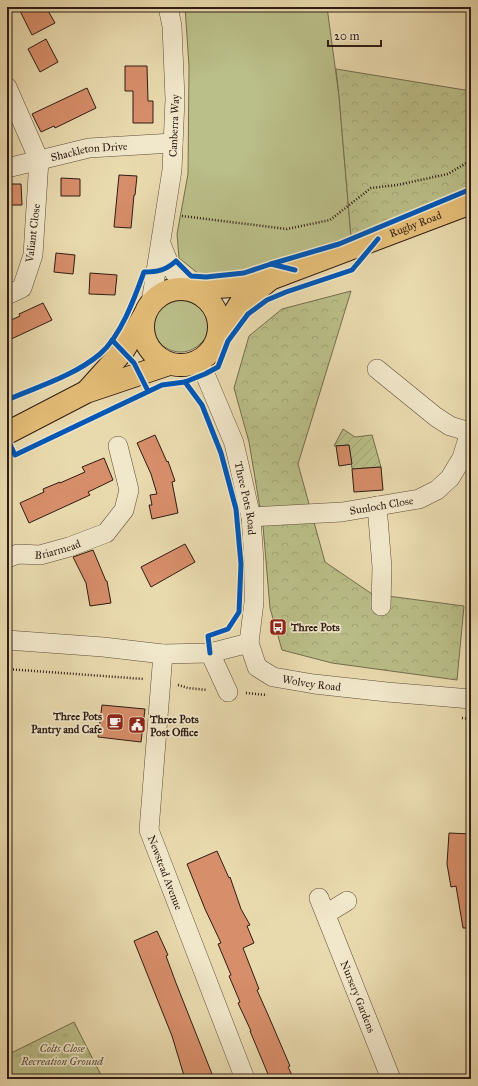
<svg xmlns="http://www.w3.org/2000/svg" width="478" height="1086" font-family="'IM FELL Great Primer',serif">
<style>
.grass{fill:#babe88;stroke:#746d4e}
.forest{fill:url(#forest-crowns);stroke:#746d4e}
.park{fill:url(#park-tufts);stroke:#746d4e}
.garden{fill:url(#garden-furrows);stroke:#746d4e}
.building{fill:#d78e6a;stroke:#2e1c14}
.lines{fill:none;stroke-linecap:round;stroke-linejoin:round}
.minor-casing{stroke:#5d4c3a;stroke-width:20}
.major-casing{stroke:#2e1c14;stroke-width:24}
.path{stroke:#2e1c14;stroke-width:2.5;stroke-dasharray:1 2;stroke-linecap:butt}
.minor{stroke:#f1e7ca;stroke-width:19}
.major{stroke:#e4bd77;stroke-width:22}
.cycleway-casing{stroke:#f1e7ca;stroke-width:8}
.cycleway{stroke:#0057b8;stroke-width:5}
.labels{text-anchor:middle;dominant-baseline:central;stroke-width:3.5;stroke-linejoin:round;paint-order:stroke}
.street-label{font-size:11px;fill:#2e1c14;stroke:#f1e7ca}
.poi-label{font-size:11px;font-weight:bold;fill:#2e1c14;stroke:#f1e7ca;text-anchor:start}
.park-label{font-size:11px;font-style:italic;fill:#584d37;stroke:#f1e7ca}
</style>
<defs>
<pattern id="forest-crowns" width="20" height="18" patternUnits="userSpaceOnUse"><rect width="20" height="18" fill="#babe88"/><path d="M2 6a3 3 0 1 1 6 0M12 15a3 3 0 1 1 6 0" fill="none" stroke="#a0a374"/></pattern>
<pattern id="park-tufts" width="24" height="20" patternUnits="userSpaceOnUse"><rect width="24" height="20" fill="#babe88"/><path d="M3 7l-1-3M5 7V3M7 7l1-3M15 17l-1-3M17 17v-4M19 17l1-3" fill="none" stroke="#a0a374"/></pattern>
<pattern id="garden-furrows" width="10" height="10" patternUnits="userSpaceOnUse"><rect width="10" height="10" fill="#babe88"/><path d="M-1 1l2-2M0 10L10 0M9 11l2-2" fill="none" stroke="#a0a374"/></pattern>
</defs>
<rect width="100%" height="100%" fill="#e9daae"/>
<filter id="stains"><feTurbulence type="fractalNoise" baseFrequency=".005" numOctaves="4"/><feColorMatrix values="0 0 0 0 .2 0 0 0 0 .09 0 0 0 0 .02 0 0 0 .5 -.17"/></filter>
<radialGradient id="worn" r=".72"><stop offset=".6" stop-color="#630" stop-opacity="0"/><stop offset="1" stop-color="#630" stop-opacity=".3"/></radialGradient>
<g class="grass">
<path d="M185,7H327L339,96L351,237L246,275L205,279L179,258L177,234L188,174L189,66Z"/>
<path d="M174,293C195,293 212,305 209,329C208,336 205,340 200,344C174,368 136,333 156,305C160,299 167,296 174,293Z"/>
</g>
<g class="forest">
<path d="M336,69L471,91V188L351,237L339,96Z"/>
<path d="M351,291L298,464L325,562L372,594L464,606L457,680L332,663L282,650L270,608L263,526L249,442L234,388L249,336L282,309Z"/>
</g>
<path class="park" d="M74,1022L103,1079H7V1055Z"/>
<path class="garden" d="M343,429L355,437L372,435L381,467L352,469L349,445L334,446Z"/>
<g class="building">
<path d="M18,7H46L55,23L32,35Z"/>
<path d="M46,39L58,62L40,72L28,49Z"/>
<path d="M125,66H147L148,101H153V123H133V91H125Z"/>
<path d="M87,88L96,108L55,128L54,126L41,132L32,114Z"/>
<path d="M119,175L137,176L135,195H134L131,228L114,227Z"/>
<path d="M61,178L80,179V196H61Z"/>
<path d="M7,184H21L22,205H7Z"/>
<path d="M56,253L75,255L73,274L54,272Z"/>
<path d="M90,273L117,275L115,295L89,294Z"/>
<path d="M43,303L52,320L7,341V322L20,316L19,314Z"/>
<path d="M155,435L167,462L168,461L175,481L172,482L178,513L152,519L149,505H152L150,495L157,494L151,474L137,443Z"/>
<path d="M349,445L352,464L339,466L336,446Z"/>
<path d="M104,458L113,480L88,492L90,495L29,523L20,503L44,492L43,489L60,482V483L85,472L82,467Z"/>
<path d="M381,467L383,490L354,492L352,469Z"/>
<path d="M185,544L195,562L151,587L141,567Z"/>
<path d="M93,550L106,581H107L111,603L90,606L86,583L73,557Z"/>
<path d="M102,705L145,709L141,742L98,737Z"/>
<path d="M449,833L470,834L468,868L471,867V928H463L456,886L451,887L447,864Z"/>
<path d="M217,851L229,878L230,877L241,909L250,925L247,926L254,943L243,948L259,989L257,990L269,1017L290,1066L288,1067L294,1079H270L250,1031H251L238,1003L240,1002L229,976L231,975L218,944L221,943L205,909L187,864Z"/>
<path d="M157,931L168,955L166,956L176,983L214,1079H185L172,1036L134,941Z"/>
</g>
<g class="lines">
<defs>
<g id="minor">
<path d="M7,87L39,160L33,255L22,288L7,295"/>
<path id="s1" d="M7,168L89,148L173,143"/>
<path d="M161,244L170,266L186,289"/>
<path id="s2" d="M151,303L172,170L175,99L172,26L168,7"/>
<path id="s3" d="M197,363L205,374L234,443L251,517L254,562V602L249,643L257,667L273,677L314,684L387,692L471,699"/>
<path d="M377,369L436,417L450,426L470,432"/>
<path d="M377,506L382,567L381,606"/>
<path id="s4" d="M251,517L342,512L419,499L437,490L450,478L462,458L471,428"/>
<path id="s5" d="M7,558L18,554L40,555L69,547L106,533L124,510L129,490L118,446"/>
<path d="M7,640L103,647L163,654L210,653L249,643"/>
<path d="M210,653L228,692"/>
<path id="s6" d="M163,654L149,830L245,1079"/>
<path id="s7" d="M319,898L391,1079"/>
<path d="M326,914L347,901"/>
</g>
<g id="major">
<circle cx="181" cy="327" r="38"/>
<path id="s8" d="M190,289L231,286L270,279L471,203"/>
<path d="M218,339L240,304L269,280"/>
<path d="M88,390L123,351L144,316"/>
<path d="M7,433L86,392L169,364"/>
</g>
</defs>
<use href="#minor" class="minor-casing"/>
<use href="#major" class="major-casing"/>
<g class="path">
<path d="M182,216L287,229L330,220L371,188L397,185L448,174L471,160"/>
<path d="M7,669L144,679"/>
<path d="M178,685L188,688L207,690"/>
<path d="M246,693L267,695"/>
<path d="M462,718L471,719"/>
</g>
<use href="#minor" class="minor"/>
<use href="#major" class="major"/>
<defs>
<g id="cycleway">
<path d="M271,264L339,244L471,189"/>
<path d="M112,340L134,363L148,391"/>
<path d="M185,382L202,405L221,453L236,509L241,564L239,612L228,629L208,636L210,653"/>
<path d="M7,400C37,387 74,376 100,354C121,336 135,297 144,272C158,272 166,270 176,261L191,276L206,277L244,273L271,264L295,270"/>
<path d="M7,438L15,455L162,385L185,382L205,374L218,367L228,341L248,314L267,300L286,292L352,270L378,239"/>
</g>
</defs>
<use href="#cycleway" class="cycleway-casing"/>
<use href="#cycleway" class="cycleway"/>
</g>
<defs>
<symbol id="bus-square" viewBox="-11 -11 22 22"><rect x="-9" y="-9" width="18" height="18" rx="4" fill="#8f2418" stroke="#f1e7ca"/><path d="M-5-6H5V4H4V6H2V4H-2V6H-4V4H-5ZM-3.5-4V0h7V-4ZM-3.5 1.2v1.5H-2V1.2ZM2 1.2v1.5H3.5V1.2Z" fill="#fff"/></symbol>
<symbol id="cafe-square" viewBox="-11 -11 22 22"><rect x="-9" y="-9" width="18" height="18" rx="4" fill="#8f2418" stroke="#f1e7ca"/><path d="M-5.5-4.5H6V0H3Q3 3.5 0 3.5H-2.5Q-5.5 3.5-5.5 0ZM3-3.2v2h1.7v-2ZM-6 4.5H4V6H-6Z" fill="#fff"/></symbol>
<symbol id="civic-square" viewBox="-11 -11 22 22"><rect x="-9" y="-9" width="18" height="18" rx="4" fill="#8f2418" stroke="#f1e7ca"/><path d="M-.6-6.5H3V-4.5H.6V-3L4-1V1h2V6H-6V1h2V-1L-.6-3ZM-1.2 2.5V6h2.4V2.5Z" fill="#fff"/></symbol>
</defs>
<g fill-rule="evenodd">
<use href="#bus-square" x="268" y="617" width="20" height="20"/>
<use href="#cafe-square" x="105" y="712" width="20" height="20"/>
<use href="#civic-square" x="127" y="715" width="20" height="20"/>
</g>
<g class="labels">
<g class="street-label">
<text stroke="none"><textPath href="#s2" startOffset="179">Canberra Way</textPath></text>
<text stroke="none"><textPath href="#s1" startOffset="84">Shackleton Drive</textPath></text>
<text stroke="none"><textPath href="#s8" startOffset="236">Rugby Road</textPath></text>
<text transform="translate(33 233) rotate(-83)">Valiant Close</text>
<text stroke="none"><textPath href="#s3" startOffset="145">Three Pots Road</textPath></text>
<text stroke="none"><textPath href="#s4" startOffset="131">Sunloch Close</textPath></text>
<text stroke="none"><textPath href="#s5" startOffset="52">Briarmead</textPath></text>
<text stroke="none"><textPath href="#s3" startOffset="374">Wolvey Road</textPath></text>
<text stroke="none"><textPath href="#s6" startOffset="222">Newstead Avenue</textPath></text>
<text stroke="none"><textPath href="#s7" startOffset="106">Nursery Gardens</textPath></text>
</g>
<g class="poi-label">
<text x="291" y="627">Three Pots</text>
<text x="102" y="716" text-anchor="end">Three Pots<tspan x="102" dy="13">Pantry and Cafe</tspan></text>
<text x="150" y="719">Three Pots<tspan x="150" dy="13">Post Office</tspan></text>
</g>
<g class="park-label">
<text x="62" y="1048">Colts Close<tspan x="62" dy="13">Recreation Ground</tspan></text>
</g>
</g>
<rect width="478" height="1086" fill="none" stroke="#e9daae" stroke-width="24"/>
<rect x="8" y="8" width="462" height="1070" fill="none" stroke="#2e1c14" stroke-width="2"/>
<rect x="12" y="12" width="454" height="1062" fill="none" stroke="#2e1c14"/>
<path d="M328 40v6h53v-6" fill="none" stroke="#2e1c14" stroke-width="2"/>
<text x="334" y="40" font-size="12" fill="#2e1c14" stroke="#f1e7ca" stroke-width="3" paint-order="stroke">20 m</text>
<rect width="100%" height="100%" filter="url(#stains)"/>
<rect width="100%" height="100%" fill="url(#worn)"/>
</svg>
